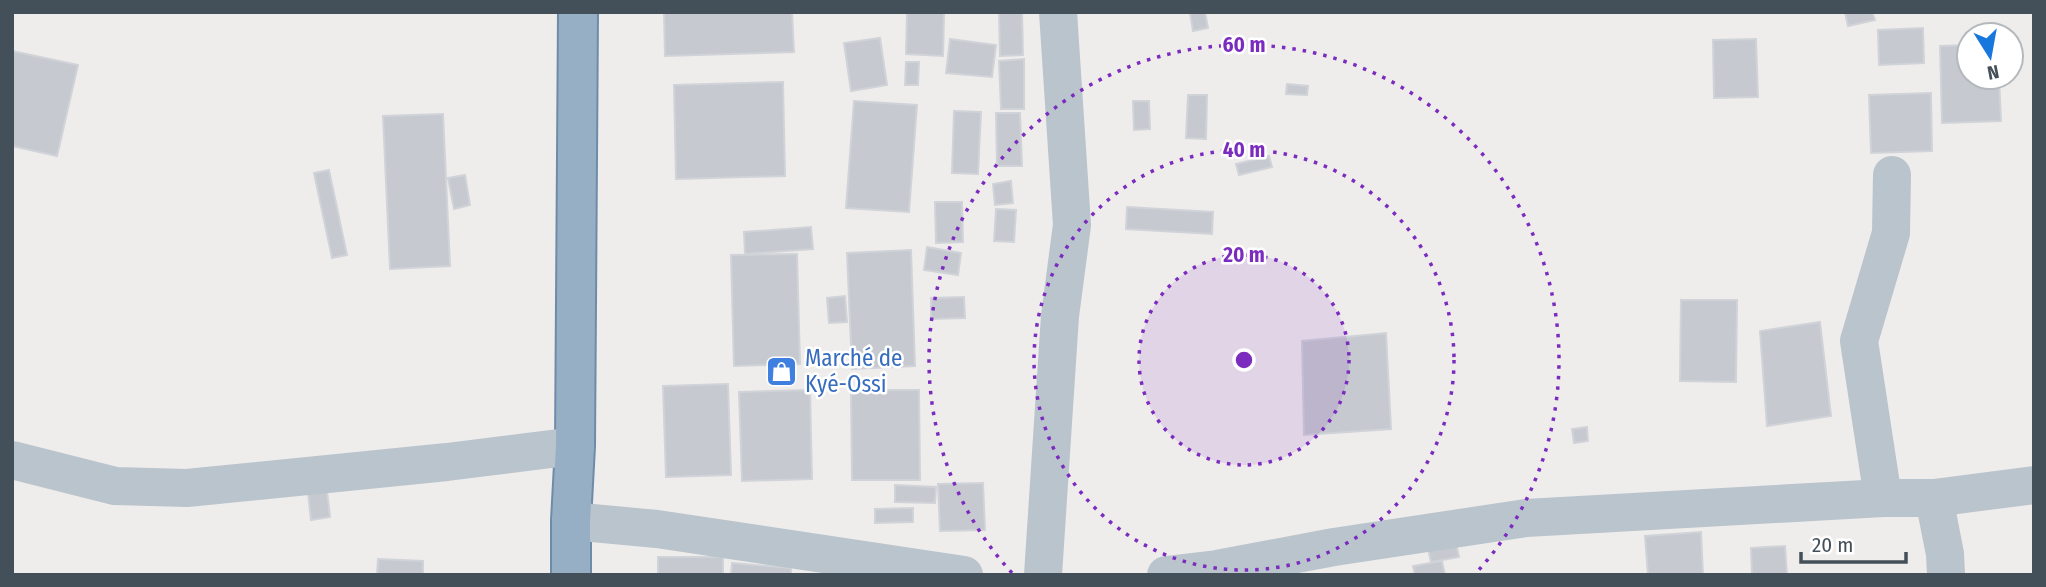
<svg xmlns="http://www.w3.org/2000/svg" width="2046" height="587" font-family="'Fira Sans Condensed',sans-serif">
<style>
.building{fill:#c6c9cf;stroke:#d0d3d8;stroke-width:2}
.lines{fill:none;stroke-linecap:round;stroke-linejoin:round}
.trunk-casing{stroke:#6e8ca8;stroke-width:42}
.minor{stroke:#bac4cc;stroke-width:38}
.trunk{stroke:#97afc4;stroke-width:38}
.ring{fill:none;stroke:#7b2cbf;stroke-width:3.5;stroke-dasharray:3.5 7}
.labels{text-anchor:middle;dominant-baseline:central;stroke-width:5;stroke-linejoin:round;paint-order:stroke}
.shop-label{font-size:23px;fill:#366cbe;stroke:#fff;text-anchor:start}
.centre{fill:#7b2cbf;stroke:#fff;stroke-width:3.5}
.ring-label{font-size:21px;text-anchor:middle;font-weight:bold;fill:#7b2cbf;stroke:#fff;stroke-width:5;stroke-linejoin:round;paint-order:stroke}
</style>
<rect width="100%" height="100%" fill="#efecec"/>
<g class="building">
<path d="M664,12H792L794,52L665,56Z"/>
<path d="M907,12H944L943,56L906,54Z"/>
<path d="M999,12H1022L1023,55L1000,56Z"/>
<path d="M1205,12L1208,28L1193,31L1190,13Z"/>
<path d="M1845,12H1872L1875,20L1848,26Z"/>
<path d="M1923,28L1924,63L1879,65L1878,30Z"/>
<path d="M880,38L887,85L851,91L844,43Z"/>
<path d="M950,39L996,45L992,77L946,73Z"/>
<path d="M1756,39L1758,97L1714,98L1713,40Z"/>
<path d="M1969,45V77H1999L2001,121L1942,123L1940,46Z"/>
<path d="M12,51L78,65L57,156L12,146Z"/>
<path d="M1024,59V109H1001L999,61Z"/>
<path d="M906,62H919L918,85H905Z"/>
<path d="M783,82L785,176L676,179L674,85Z"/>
<path d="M1287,84L1308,86L1307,95L1286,94Z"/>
<path d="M1931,93L1932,151L1871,153L1869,95Z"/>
<path d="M1188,95H1207L1206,139L1186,138Z"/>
<path d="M854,101L917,105L909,212L846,208Z"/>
<path d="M1133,101H1149L1150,129L1134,130Z"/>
<path d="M954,111L981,112L978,174L952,173Z"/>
<path d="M996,113H1020L1022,166H997Z"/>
<path d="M443,114L450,266L390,269L383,116Z"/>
<path d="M1269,156L1272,167L1239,175L1236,164Z"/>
<path d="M329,170L347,255L332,258L314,173Z"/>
<path d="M465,175L470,205L454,209L448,178Z"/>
<path d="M1011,181L1013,203L995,205L993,184Z"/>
<path d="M935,202H962L963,242L936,243Z"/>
<path d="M1127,207L1213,212L1212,234L1126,229Z"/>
<path d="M996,209L1016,210L1014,242L994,241Z"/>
<path d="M811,227L813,249L745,254L744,232Z"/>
<path d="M927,247L961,253L958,275L924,270Z"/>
<path d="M911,250L915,366L852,369L847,253Z"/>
<path d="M797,254L800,364L734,366L731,255Z"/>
<path d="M845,296L847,322L829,323L827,298Z"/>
<path d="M964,297L965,318L931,319V298Z"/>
<path d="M1681,300H1737L1736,382L1680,381Z"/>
<path d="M1820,322L1831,416L1767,426L1760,331Z"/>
<path d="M1386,333L1391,429L1304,435L1302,341Z"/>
<path d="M728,384L731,475L666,477L663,386Z"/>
<path d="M810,390L812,479L742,481L739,392Z"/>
<path d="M851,390H919L920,480H852Z"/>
<path d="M1587,427L1588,441L1574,443L1572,429Z"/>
<path d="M983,483L985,530L940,531L938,484Z"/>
<path d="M895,485L936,487L935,503L895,502Z"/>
<path d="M327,491L330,517L311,520L308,493Z"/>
<path d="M913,508V522L875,523V509Z"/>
<path d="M1701,532L1703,575H1648L1645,536Z"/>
<path d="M1455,539L1459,557L1431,562L1427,544Z"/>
<path d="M1785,546L1787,575H1752L1751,548Z"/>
<rect x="658" y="557" width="65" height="18"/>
<path d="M378,559L423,561V575H377Z"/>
<path d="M1442,561L1445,575H1415L1413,566Z"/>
<path d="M732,563L791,568V575H731Z"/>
</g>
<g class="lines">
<defs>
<path id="trunk" d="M571,575V521L575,446L578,12"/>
</defs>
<use href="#trunk" class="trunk-casing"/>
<g class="minor">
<path d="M12,460L115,486L187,488L447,462L575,446"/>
<path d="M1883,498L1859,341L1891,233L1892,175"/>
<path d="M571,521L657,529L964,575"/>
<path d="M1043,575L1060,316L1072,225L1058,12"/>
<path d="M1166,575L1217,569L1334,547L1526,518L1883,498H1934"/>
<path d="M1946,575L1945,554L1934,498L2034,485"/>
</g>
<use href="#trunk" class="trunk"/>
</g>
<circle cx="1244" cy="360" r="105" fill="#7b2cbf" fill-opacity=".12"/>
<g class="ring">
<circle cx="1244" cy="360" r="105"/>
<circle cx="1244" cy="360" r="210"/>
<path d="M1012 573A315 315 0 1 1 1476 573"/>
</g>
<defs>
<symbol id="shop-square" viewBox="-11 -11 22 22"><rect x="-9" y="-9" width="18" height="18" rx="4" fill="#3f7fe0" stroke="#fff"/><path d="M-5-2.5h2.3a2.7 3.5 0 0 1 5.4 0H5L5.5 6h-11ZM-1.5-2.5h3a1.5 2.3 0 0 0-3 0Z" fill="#fff"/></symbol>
</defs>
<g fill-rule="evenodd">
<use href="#shop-square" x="764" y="354" width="35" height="35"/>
</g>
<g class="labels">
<g class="shop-label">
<text x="805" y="358">Marché de<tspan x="805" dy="26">Kyé-Ossi</tspan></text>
</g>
</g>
<circle cx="1244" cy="360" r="10" class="centre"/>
<g class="ring-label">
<text x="1244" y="52">60 m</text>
<text x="1244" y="157">40 m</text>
<text x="1244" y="262">20 m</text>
</g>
<rect width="2046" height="587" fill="none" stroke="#445059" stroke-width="28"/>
<g transform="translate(1990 56) rotate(169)"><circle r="33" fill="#ffffff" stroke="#b4b9bd" stroke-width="2"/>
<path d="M0-5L12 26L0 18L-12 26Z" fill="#1877dd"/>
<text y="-10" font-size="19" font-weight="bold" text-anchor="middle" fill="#445059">N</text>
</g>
<path d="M1801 552v10h105v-10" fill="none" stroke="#445059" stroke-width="3.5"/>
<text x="1812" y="552" font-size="21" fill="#445059" stroke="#ffffff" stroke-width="5" paint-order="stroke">20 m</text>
</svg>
